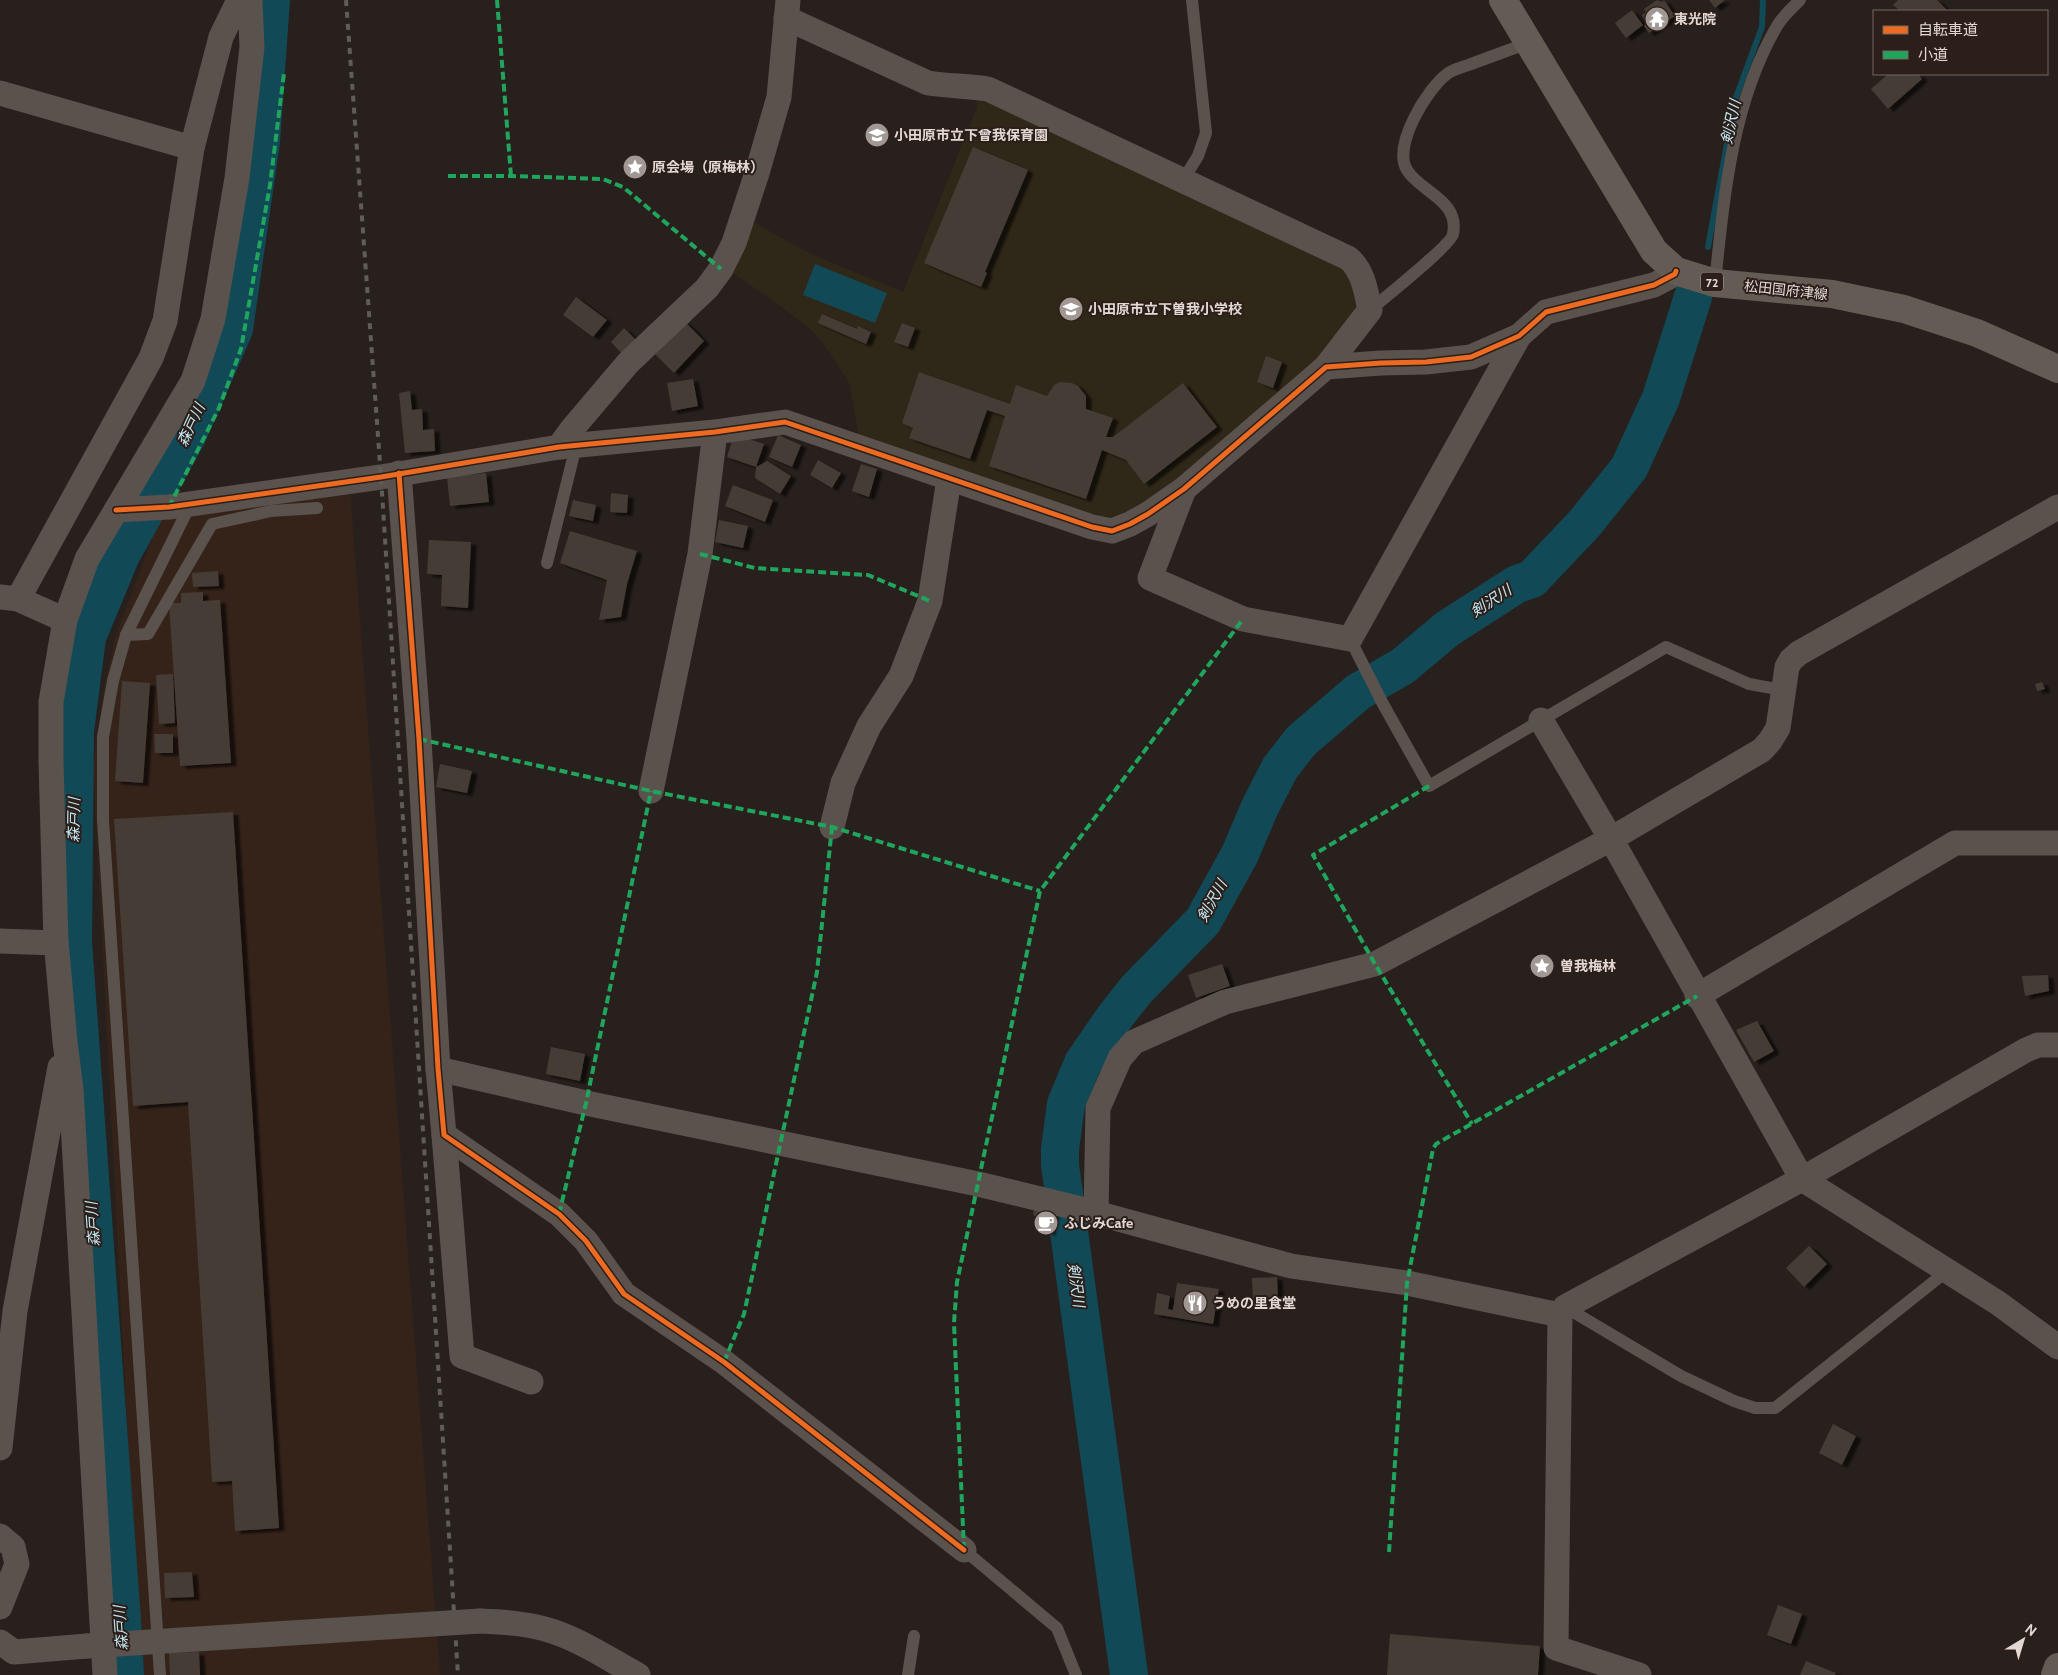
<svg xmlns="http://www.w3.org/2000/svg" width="2058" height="1675" font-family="Cabin,'Noto Sans JP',sans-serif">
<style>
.built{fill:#35231a}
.education{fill:#2f2718}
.water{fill:#124957}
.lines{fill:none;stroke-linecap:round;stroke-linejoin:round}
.stream{stroke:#124957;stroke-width:6}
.river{stroke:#124957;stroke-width:38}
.building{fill:#453c34;filter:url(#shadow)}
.lane{stroke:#59524d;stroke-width:12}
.street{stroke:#59524d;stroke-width:25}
.primary{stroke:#645c54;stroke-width:28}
.rail{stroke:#625c57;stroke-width:4;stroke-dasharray:6 6;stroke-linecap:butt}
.street-bridge{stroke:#59524d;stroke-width:25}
.quiet{stroke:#20a55d;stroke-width:4;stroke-dasharray:8 4;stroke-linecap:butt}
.cycleway-casing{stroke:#2c1e18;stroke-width:8}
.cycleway{stroke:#ed6a23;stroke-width:5}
.labels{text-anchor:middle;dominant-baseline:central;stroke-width:4;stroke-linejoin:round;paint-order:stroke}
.shield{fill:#2c1e18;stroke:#aba19c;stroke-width:1}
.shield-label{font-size:12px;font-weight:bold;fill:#e2d9d4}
.poi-label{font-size:14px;font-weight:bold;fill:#e2d9d4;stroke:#2c1e18;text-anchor:start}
.street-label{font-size:14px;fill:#e2d9d4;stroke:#2c1e18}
.water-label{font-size:15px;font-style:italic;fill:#c2e8f5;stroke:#2c1e18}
</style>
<defs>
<filter id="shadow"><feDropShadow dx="5.5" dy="3" stdDeviation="1" flood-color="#0009"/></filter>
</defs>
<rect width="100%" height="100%" fill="#28201c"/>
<path class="built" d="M350,489L440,1675H140L93,763L105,683L115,638L159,520Z"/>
<path class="education" d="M976,95L1350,271L1358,311L1323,361L1184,478L1116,522L859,437L849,383L822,342L812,331L783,308L727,269L750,220L811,254L903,292L977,107Z"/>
<path class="water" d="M815,264L887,293L875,323L803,295Z"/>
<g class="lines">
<path class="stream" d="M1708,247L1735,100L1762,27L1763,0"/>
<g class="river">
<path d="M125,1675L122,1621L73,942L75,731L87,637L121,555L188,434L234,329L261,141L271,0"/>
<path d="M1129,1675L1060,1165V1149L1066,1104L1083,1063L1114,1018L1136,990L1203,921L1240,854L1260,807L1280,768L1301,741L1358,692L1403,666L1447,629L1517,584L1532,579L1585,523L1629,468L1661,398L1693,297"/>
</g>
</g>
<g class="building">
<path d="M1657,0L1662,2L1664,0L1675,16L1649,33L1644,26L1647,23L1642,15L1646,12L1644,9Z"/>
<path d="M1709,0H1725L1715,8Z"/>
<path d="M1898,0H1937L1948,11H1900L1893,5Z"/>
<path d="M1632,10L1643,25L1626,38L1615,23Z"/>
<path d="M1888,74H1918L1922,79L1888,109L1871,89Z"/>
<path d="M973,147L1028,170L985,272L987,273L981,287L924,263Z"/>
<path d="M576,297L607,320L593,337L563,315Z"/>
<path d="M822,314L857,329L858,326L871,332L866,344L818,323Z"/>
<path d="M684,321L704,341L674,373L654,353Z"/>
<path d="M902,323L915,328L908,347L894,342Z"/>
<path d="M624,328L638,342L624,356L611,342Z"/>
<path d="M1266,356L1282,362L1273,388L1257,382Z"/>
<path d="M919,372L1010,404L1016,385L1047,396L1054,385L1060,382L1072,383L1078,386L1086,396V409L1113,418L1106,437H1113L1183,383L1217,427L1144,484L1126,460L1102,450L1086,499L989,466L1005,416L987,410L970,459L909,438L913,428L902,423Z"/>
<path d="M693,379L698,406L672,411L667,383Z"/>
<path d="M410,391L412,410L422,409L423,430L434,429L435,451L405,453L399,393Z"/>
<path d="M734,434L764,444L756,467L727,457Z"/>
<path d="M778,435L801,445L792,467L769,457Z"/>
<path d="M818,460L841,473L832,488L810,475Z"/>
<path d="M767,461L791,476L780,494L755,478L756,467Z"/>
<path d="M861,464L877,469L869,497L852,491Z"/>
<path d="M486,473L489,502L450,506L447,477Z"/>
<path d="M733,485L773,500L765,522L725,506Z"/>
<path d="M611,493L628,495L627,513L610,512Z"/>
<path d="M573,500L596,505L593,521L569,516Z"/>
<path d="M719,520L748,526L743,548L715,542Z"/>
<path d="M570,531L637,551L627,584L621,617L599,620L607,580L560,563Z"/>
<path d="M429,540L471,542L468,608L441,606L442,575L427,574Z"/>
<path d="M218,571L219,586L193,587L192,573Z"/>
<path d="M203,592V601L220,600L231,763L180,766L169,603H181V593Z"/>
<path d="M173,674L175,723L159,724L156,675Z"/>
<path d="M122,681L150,683L143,783L115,781Z"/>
<path d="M2042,682L2045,689L2037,691L2035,684Z"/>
<path d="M154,734H173V753H155Z"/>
<path d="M440,764L472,771L467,793L436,787Z"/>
<path d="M233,812L279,1528L235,1531L232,1481L212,1482L188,1102L133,1106L114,819Z"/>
<path d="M1222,964L1230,986L1196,998L1188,975Z"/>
<path d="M2048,975L2049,991L2025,996L2022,976Z"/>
<path d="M1757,1021L1774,1051L1754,1062L1736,1030Z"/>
<path d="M551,1047L585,1054L580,1081L546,1074Z"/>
<path d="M1034,1209L1054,1213L1050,1233L1047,1232L1033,1214Z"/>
<path d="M1809,1246L1827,1264L1804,1287L1786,1268Z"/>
<path d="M1277,1277L1278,1297L1253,1298L1252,1278Z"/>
<path d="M1177,1283L1219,1289L1213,1324L1154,1314L1157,1293L1170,1296L1168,1309L1173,1310Z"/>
<path d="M1833,1424L1856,1436L1842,1465L1819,1453Z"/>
<path d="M192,1572L194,1597L165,1598L164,1573Z"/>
<path d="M1778,1605L1802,1614L1791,1644L1767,1635Z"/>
<path d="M1390,1634L1540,1646L1538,1675H1387Z"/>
<path d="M199,1652L200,1675H170L169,1653Z"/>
<path d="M1806,1661L1836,1673L1835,1675H1800Z"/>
</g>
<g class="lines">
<g class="lane">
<path d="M1183,180L1198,156L1206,133L1192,0"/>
<path d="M1715,283C1724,196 1732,103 1777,26C1783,16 1792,8 1800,0"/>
<path d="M1370,310C1383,299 1451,245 1453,234C1460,200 1420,192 1407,170C1392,146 1427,89 1447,74C1453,69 1464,67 1471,64C1490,57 1509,50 1528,43"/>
<path d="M547,563L576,446"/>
<path d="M126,635L148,634L212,524L271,511L317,508"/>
<path d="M1350,639L1383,704L1429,786L1666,647L1749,684L1783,690"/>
<path d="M1565,1307L1681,1376L1734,1401L1755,1408H1775L1947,1271"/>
<path d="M964,1550L1057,1628L1076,1675"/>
<path d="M160,1675L103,820V737L113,681L126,635L191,503"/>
<path d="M908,1675L914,1636"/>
</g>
<g class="street">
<path d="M786,18L928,83C948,86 968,86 988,89L1348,258C1363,270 1366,291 1370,310L1326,367"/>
<path d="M0,93L192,148"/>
<path d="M559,447L572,429L628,363L707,288L721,269L734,243L757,173L779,97L788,0"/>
<path d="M399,473L419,739L438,1069L444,1135L559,1214L586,1241L624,1294L724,1362L964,1550"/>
<path d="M1184,489L1150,578L1243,619L1350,639L1519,336"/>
<path d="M116,510L169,507L381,477L559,447L715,432L785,422L1092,527L1112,531L1130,524L1148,514L1184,489L1326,367L1381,363L1426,362L1471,357L1519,336L1546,312L1654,285L1675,274L1676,271"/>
<path d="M0,597L18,599L65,620"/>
<path d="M18,599L151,358L165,321L192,148L221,37L239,0"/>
<path d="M1541,720L1611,839L1802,1179L1998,1303L2058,1347"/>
<path d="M651,791L700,554L715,432"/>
<path d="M832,827L843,783L869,726L901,676L930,601L949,479"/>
<path d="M56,940L65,1042L71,1089L105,1675"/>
<path d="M0,941L56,943L51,761V702L65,620L87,559L193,381L213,319L237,178L252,47L250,0"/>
<path d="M1697,996L1955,843H2058"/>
<path d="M438,1069L586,1103L978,1184L1085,1210L1291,1266L1407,1283L1560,1315"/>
<path d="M444,1135L462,1356L531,1382"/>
<path d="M1096,1214L1098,1108L1120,1058L1134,1042L1225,1002L1375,964L1611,839L1762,750L1770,741L1778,728L1787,667L1791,660L1799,653L2058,507"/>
<path d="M0,1448L15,1311L60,1067"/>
<path d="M0,1536L13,1547L17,1564L0,1607"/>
<path d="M480,1621C502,1622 523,1623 545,1629C578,1638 608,1659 638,1675"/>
<path d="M0,1642L14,1652L87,1646"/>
<path d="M1639,1675L1556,1648L1560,1315L1565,1307L1802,1179L2026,1050L2038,1045H2058"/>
</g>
<g class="primary">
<path d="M1503,0L1654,251L1676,271L1715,283L1832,294L1904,309L1977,333L2058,369"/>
<path d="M2055,1675L2058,1667"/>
</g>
<path class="rail" d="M346,0L381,477L458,1675"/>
<path class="street-bridge" d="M87,1646L480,1621"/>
<g class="quiet">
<path d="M497,0L511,176"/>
<path d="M448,176H511L603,179L623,187L721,269"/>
<path d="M169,507L219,408L241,349L270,185L284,73"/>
<path d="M700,554L755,568L868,575L930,601"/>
<path d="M419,739L651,791L832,827L1040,891"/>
<path d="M1429,786L1313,855L1375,964L1472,1124"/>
<path d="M559,1214L586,1103L651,791"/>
<path d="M724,1362L744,1314L817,972L832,827"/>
<path d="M964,1550L954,1323L957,1282L1040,891L1243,619"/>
<path d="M1389,1552L1407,1283L1433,1149L1436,1144L1697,996"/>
</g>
<defs>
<g id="cycleway">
<path d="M399,473L419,739L438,1069L444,1135L559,1214L586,1241L624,1294L724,1362L964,1550"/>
<path d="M116,510L169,507L381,477L559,447L715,432L785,422L1092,527L1112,531L1130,524L1148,514L1184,489L1326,367L1381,363L1426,362L1471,357L1519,336L1546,312L1654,285L1675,274L1676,271"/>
</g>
</defs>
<use href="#cycleway" class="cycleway-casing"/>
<use href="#cycleway" class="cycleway"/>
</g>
<defs>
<symbol id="temple-disc" viewBox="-11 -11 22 22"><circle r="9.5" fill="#a19894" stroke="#2c1e18"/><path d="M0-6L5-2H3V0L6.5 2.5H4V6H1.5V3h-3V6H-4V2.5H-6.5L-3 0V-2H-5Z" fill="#fff"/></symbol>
<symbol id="school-disc" viewBox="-11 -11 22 22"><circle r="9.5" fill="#a19894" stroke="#2c1e18"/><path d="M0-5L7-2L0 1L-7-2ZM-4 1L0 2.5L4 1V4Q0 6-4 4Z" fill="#fff"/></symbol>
<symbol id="sight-disc" viewBox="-11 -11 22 22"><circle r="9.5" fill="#a19894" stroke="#2c1e18"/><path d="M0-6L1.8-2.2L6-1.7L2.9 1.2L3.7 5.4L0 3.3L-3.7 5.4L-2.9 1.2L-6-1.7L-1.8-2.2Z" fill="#fff"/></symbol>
<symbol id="cafe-disc" viewBox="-11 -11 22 22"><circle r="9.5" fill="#a19894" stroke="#2c1e18"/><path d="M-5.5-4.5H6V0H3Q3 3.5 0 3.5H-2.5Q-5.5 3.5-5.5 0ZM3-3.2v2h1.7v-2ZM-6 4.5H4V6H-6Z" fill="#fff"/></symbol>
<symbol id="restaurant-disc" viewBox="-11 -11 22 22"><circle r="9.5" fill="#a19894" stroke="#2c1e18"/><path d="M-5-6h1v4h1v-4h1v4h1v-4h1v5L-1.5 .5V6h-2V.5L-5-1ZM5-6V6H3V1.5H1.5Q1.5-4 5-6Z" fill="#fff"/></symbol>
</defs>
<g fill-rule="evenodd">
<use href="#temple-disc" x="1643" y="5" width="28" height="28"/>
<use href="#school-disc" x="863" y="121" width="28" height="28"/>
<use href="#sight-disc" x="621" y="153" width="28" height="28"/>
<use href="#school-disc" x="1057" y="295" width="28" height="28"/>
<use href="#sight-disc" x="1528" y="952" width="28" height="28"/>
<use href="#cafe-disc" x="1032" y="1209" width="28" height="28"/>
<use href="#restaurant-disc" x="1181" y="1289" width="28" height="28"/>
</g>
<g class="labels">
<rect class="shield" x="1701" y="272.5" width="22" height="19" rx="4"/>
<g class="shield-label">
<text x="1712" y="282">72</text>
</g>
<g class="poi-label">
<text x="1674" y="19">東光院</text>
<text x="894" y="135">小田原市立下曾我保育園</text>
<text x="652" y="167">原会場（原梅林）</text>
<text x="1088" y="309">小田原市立下曽我小学校</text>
<text x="1560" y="966">曽我梅林</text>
<text x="1064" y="1223">ふじみCafe</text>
<text x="1212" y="1303">うめの里食堂</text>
</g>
<g class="street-label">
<text transform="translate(1786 290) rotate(6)">松田国府津線</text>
</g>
<g class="water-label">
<text transform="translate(1731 122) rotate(-78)">剣沢川</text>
<text transform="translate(191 425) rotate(-65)">森戸川</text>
<text transform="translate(1491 601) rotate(-33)">剣沢川</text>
<text transform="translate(74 820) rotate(-89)">森戸川</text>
<text transform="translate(1212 901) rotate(-61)">剣沢川</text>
<text transform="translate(93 1224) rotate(-94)">森戸川</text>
<text transform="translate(1076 1285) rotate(82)">剣沢川</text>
<text transform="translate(121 1628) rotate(-94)">森戸川</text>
</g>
</g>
<rect x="1873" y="10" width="175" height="65" fill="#2c1e18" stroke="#756963"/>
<rect x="1883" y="26" width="25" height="8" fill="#ed6a23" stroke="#756963"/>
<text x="1918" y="35" font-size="15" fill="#e2d9d4">自転車道</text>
<rect x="1883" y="51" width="25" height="8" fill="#20a55d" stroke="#756963"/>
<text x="1918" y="60" font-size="15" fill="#e2d9d4">小道</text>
<g transform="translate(2023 1640) rotate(38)" stroke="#2c1e18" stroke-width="4" paint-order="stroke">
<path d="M0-4L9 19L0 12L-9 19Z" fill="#e2d9d4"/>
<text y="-8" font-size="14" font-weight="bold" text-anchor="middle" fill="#e2d9d4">N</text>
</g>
</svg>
